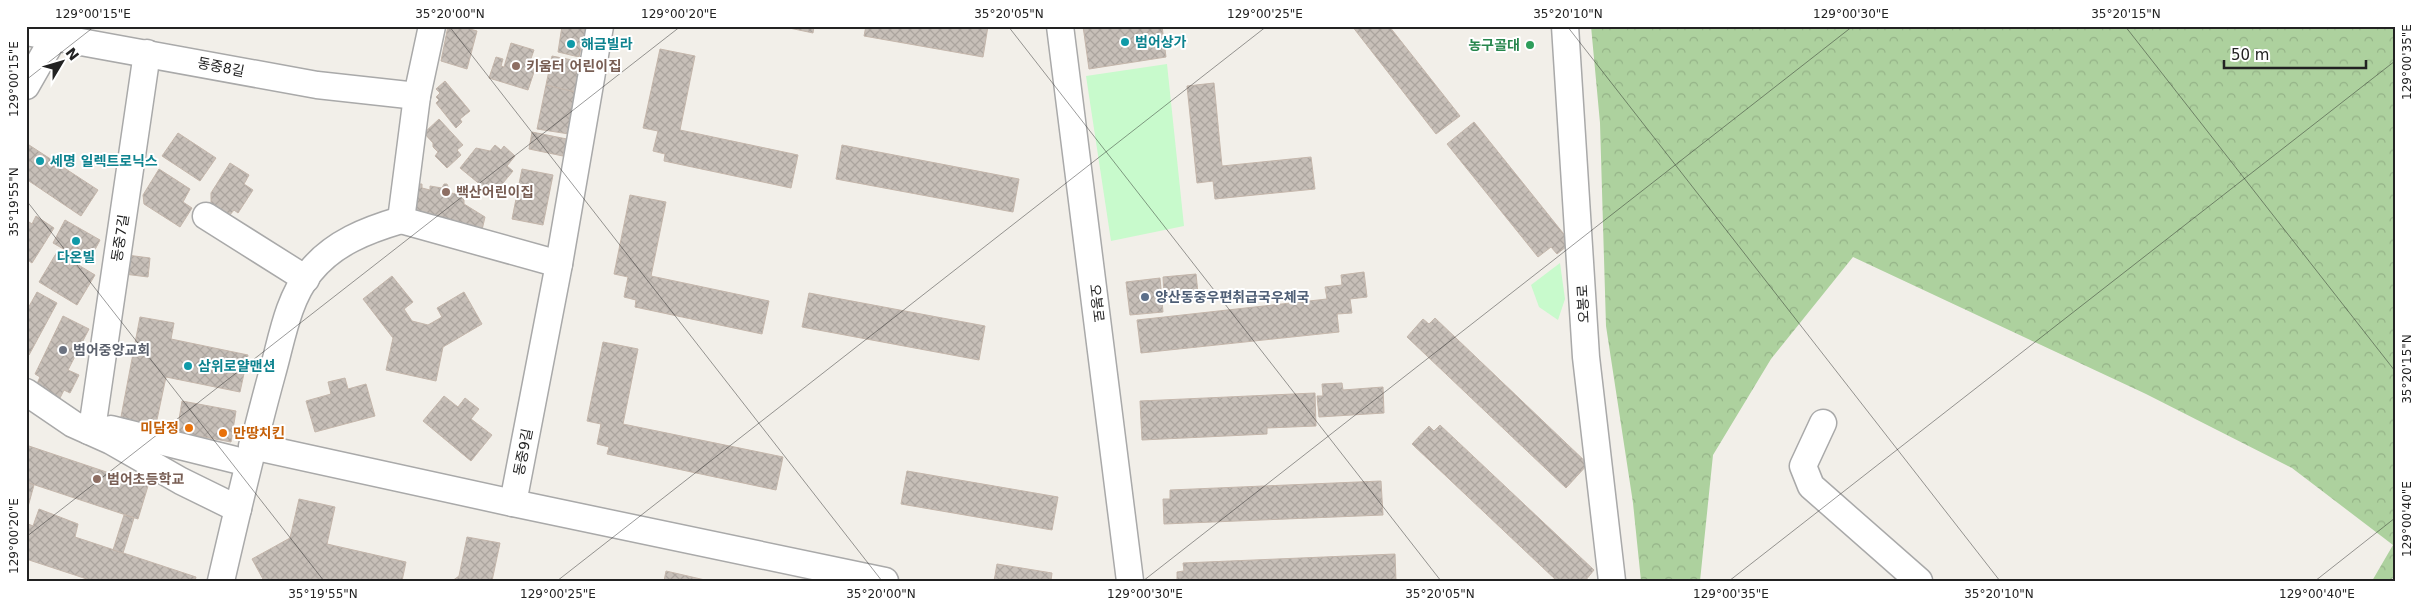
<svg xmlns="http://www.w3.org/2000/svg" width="2421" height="607" font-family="'DejaVu Sans','Noto Sans KR',sans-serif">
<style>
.forest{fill:url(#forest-crowns)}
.park{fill:#c8facc}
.building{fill:url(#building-cross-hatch);stroke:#c4b6ab}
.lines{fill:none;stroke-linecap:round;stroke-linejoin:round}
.minor-casing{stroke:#a9a9a9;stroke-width:29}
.minor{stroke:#fff;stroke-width:26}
.ticks{fill:none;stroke:#222;stroke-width:1;stroke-opacity:0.45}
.culture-dot{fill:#0f9aa8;stroke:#fff;stroke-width:2}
.leisure-dot{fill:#2e9e5b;stroke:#fff;stroke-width:2}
.education-dot{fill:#8d6e63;stroke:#fff;stroke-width:2}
.service-dot{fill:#5c6f8a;stroke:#fff;stroke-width:2}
.worship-dot{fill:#6b7280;stroke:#fff;stroke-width:2}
.food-dot{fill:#e8710a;stroke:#fff;stroke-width:2}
.labels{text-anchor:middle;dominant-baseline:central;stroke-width:4;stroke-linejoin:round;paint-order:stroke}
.culture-label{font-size:14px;font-weight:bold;fill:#0d838f;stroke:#fff;text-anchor:start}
.leisure-label{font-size:14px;font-weight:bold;fill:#27864d;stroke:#fff;text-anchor:end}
.education-label{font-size:14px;font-weight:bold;fill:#785e54;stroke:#fff;text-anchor:start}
.street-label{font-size:14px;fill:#222;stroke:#fff}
.service-label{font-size:14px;font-weight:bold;fill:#4e5e75;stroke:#fff;text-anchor:start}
.worship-label{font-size:14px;font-weight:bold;fill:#5b616d;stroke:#fff;text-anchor:start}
.food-label{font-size:14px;font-weight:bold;fill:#c56008;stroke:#fff;text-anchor:end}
.neatline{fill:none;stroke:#222;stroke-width:2}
.ticks-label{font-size:12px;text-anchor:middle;fill:#222}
</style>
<defs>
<pattern id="forest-crowns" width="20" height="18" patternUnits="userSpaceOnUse" patternTransform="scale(1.25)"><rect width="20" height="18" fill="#add19e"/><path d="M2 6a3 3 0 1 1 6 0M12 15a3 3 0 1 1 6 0" fill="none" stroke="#95b388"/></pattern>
<pattern id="building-cross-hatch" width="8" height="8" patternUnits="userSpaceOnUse" patternTransform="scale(1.25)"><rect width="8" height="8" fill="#c7bfb8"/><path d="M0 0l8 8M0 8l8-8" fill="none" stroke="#aba49e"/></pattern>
</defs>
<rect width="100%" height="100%" fill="#f2efe9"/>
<path class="forest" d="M1591,26H2395V574L2391,581H2372L2393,545L2292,468L2146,394L1853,257L1771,359L1713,455L1700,581H1641L1633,503L1606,326L1600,123Z"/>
<g class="park">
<path d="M1167,64L1184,226L1111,241L1086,76Z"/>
<path d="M1560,263L1565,299L1558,320L1539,307L1531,285Z"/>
</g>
<g class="building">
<path d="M448,26H470V29L477,31L467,69L441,61Z"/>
<path d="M562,26H586L579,57L558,52Z"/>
<path d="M780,26H814L813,33Z"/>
<path d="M866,26H988L983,57L864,36Z"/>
<path d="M1083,26H1162L1166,57L1089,69Z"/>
<path d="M1352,26H1389L1460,116L1436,134Z"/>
<path d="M511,43L534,50L528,67L535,69L528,90L489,78L496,57L503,59L501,66L504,67Z"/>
<path d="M660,49L695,56L680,130L798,155L791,188L664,161L665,154L653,151L658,131L643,128Z"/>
<path d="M552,56L582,62L575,92L546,85Z"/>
<path d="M445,81L470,111L460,119L462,122L456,128L436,103L439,100L436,97L440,93L436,89Z"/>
<path d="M1214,83L1222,166L1311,157L1315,189L1215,199L1213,181L1197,183L1187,86Z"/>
<path d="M546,85L575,92L569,134L537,129Z"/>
<path d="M439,119L463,145L457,150L461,155L447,168L435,156L438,152L433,147V143L424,133Z"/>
<path d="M1474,122L1571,243L1557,254L1551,247L1538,257L1447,144Z"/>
<path d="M532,132L567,139L563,156L529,149Z"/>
<path d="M178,133L216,158L200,181L162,156Z"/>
<path d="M26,143L98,190L81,216L26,179Z"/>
<path d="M495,145L501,150L504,146L515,156L507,166L513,171L493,195L460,168L476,148L490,151Z"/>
<path d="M842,145L1019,179L1013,212L836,179Z"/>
<path d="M230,163L249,175L244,184L253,190L238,213L234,210L229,216L211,204V193Z"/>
<path d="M159,169L190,189L183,202L192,208L180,227L144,204L143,195Z"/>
<path d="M522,169L553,175L543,225L512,219Z"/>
<path d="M418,184H422V188L430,190V186L442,188L444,184H447L451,193L458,194L464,200V204L485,217L482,230L414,211Z"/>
<path d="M630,195L666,202L651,276L769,301L762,334L635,307L636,300L624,297L628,277L614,274Z"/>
<path d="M36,216L54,228L32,263L26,259V220L32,224Z"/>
<path d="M65,220L100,240L88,263L53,243Z"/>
<path d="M57,252L95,275L77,305L39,282Z"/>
<path d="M127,255L150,258L148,277L124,274Z"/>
<path d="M1364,272L1367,297L1350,299L1352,313L1337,314L1339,332L1141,353L1137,320L1327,299L1325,287L1342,285L1341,275Z"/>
<path d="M1196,274L1198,293L1164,296L1163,277Z"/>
<path d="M392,276L413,302L404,309L412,321L428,325L442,317L437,308L464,292L482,324L443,347L436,381L386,370L393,338L363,299Z"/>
<path d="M1160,278L1163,312L1130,315L1126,282Z"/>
<path d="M37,292L57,303L29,355L26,354V312Z"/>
<path d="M809,293L985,326L979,360L802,327Z"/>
<path d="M63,316L89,329L68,370L79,375L70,393L64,390L59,400L35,388L40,377L35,374Z"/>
<path d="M140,317L174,323L171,339L248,355L240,392L166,377L155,429L120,422Z"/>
<path d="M1435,318L1588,464L1566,488L1407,337L1423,319L1429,324Z"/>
<path d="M603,342L638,349L623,424L783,457L776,490L607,454L609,447L597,444L601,424L587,421Z"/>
<path d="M345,378L348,389L366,384L375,416L315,432L306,401L331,394L328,382Z"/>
<path d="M1342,383L1343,390L1383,387L1384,413L1319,417L1317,396H1323L1322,384Z"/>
<path d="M1315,393L1316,426L1267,428V434L1142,440L1140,401Z"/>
<path d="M444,396L458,407L465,398L479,409L471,419L492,435L471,461L423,421Z"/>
<path d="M182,401L236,411L231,442L177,432Z"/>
<path d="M1440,425L1594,570L1585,581H1557L1412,444L1429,426L1434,431Z"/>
<path d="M26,445L148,486L138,519L26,482Z"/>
<path d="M907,471L1058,497L1052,530L901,504Z"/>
<path d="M1381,481L1383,515L1164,524L1163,499H1170V490Z"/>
<path d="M26,482L34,485L26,514Z"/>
<path d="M299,499L335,507L327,544L406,562L402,581H264L252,559L290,538Z"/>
<path d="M39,509L78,524L75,537L196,577L195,581H93L26,559V523L33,526Z"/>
<path d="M124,515L134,518L123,553L113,550Z"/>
<path d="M467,537L500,543L492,581H452L459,576Z"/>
<path d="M1395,554L1396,581H1177V572L1184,571L1183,563Z"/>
<path d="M997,564L1052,573L1051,581H994Z"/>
<path d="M666,571L705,580V581H664Z"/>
</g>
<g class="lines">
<defs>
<g id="minor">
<path d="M600,26L559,264L513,503L885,581"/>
<path d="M1060,26L1130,581"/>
<path d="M1565,26L1586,357L1612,581"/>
<path d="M26,32L317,85L417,96"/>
<path d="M26,86L54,37"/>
<path d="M206,216L306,279"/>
<path d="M401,220L417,96L432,26"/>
<path d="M401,220L559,264"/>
<path d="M26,392L73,424L111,441L181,481L238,509"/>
<path d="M1823,423L1803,466L1811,486L1919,581"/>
<path d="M111,429L248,463"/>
<path d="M89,431L93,422L147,53"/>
<path d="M252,446L513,503"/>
<path d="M221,581C237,512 253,443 272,374C282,339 287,301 310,272C333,243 367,230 401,220"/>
</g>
</defs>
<use href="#minor" class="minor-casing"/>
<use href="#minor" class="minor"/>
</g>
<path class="ticks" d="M449,26L882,581M1008,26L1441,581M1567,26L2000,581M2125,26L2395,371M26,80L95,26M26,200L324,581M26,537L681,26M557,581L1267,26M1143,581L1853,26M1729,581L2395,61M2315,581L2395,518"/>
<g class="culture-dot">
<circle cx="1125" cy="42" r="5"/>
<circle cx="571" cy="44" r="5"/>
<circle cx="40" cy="161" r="5"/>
<circle cx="76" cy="241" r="5"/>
<circle cx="188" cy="366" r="5"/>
</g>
<circle class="leisure-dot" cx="1530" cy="45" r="5"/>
<g class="education-dot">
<circle cx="516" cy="66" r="5"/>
<circle cx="446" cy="192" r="5"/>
<circle cx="97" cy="479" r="5"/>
</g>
<circle class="service-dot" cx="1145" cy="297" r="5"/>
<circle class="worship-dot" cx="63" cy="350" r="5"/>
<g class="food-dot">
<circle cx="189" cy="428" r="5"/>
<circle cx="223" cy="433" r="5"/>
</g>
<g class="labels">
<g class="culture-label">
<text x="1135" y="42">범어상가</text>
<text x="581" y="44">해금빌라</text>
<text x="50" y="161">세명 일렉트로닉스</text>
<text x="76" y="257" text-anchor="middle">다온빌</text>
<text x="198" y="366">삼위로얄맨션</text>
</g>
<g class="leisure-label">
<text x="1520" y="45">농구골대</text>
</g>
<g class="education-label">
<text x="526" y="66">키움터 어린이집</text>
<text x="456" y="192">백산어린이집</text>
<text x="107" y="479">범어초등학교</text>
</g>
<g class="street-label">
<text transform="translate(221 67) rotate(11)">동중8길</text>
<text transform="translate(120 238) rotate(-81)">동중7길</text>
<text transform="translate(1097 303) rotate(83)">오봉로</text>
<text transform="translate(1583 304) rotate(-93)">오봉로</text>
<text transform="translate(523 452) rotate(-79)">동중9길</text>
</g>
<g class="service-label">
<text x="1155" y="297">양산동중우편취급국우체국</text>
</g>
<g class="worship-label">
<text x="73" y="350">범어중앙교회</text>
</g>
<g class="food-label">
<text x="179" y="428">미담정</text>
<text x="233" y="433" text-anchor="start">만땅치킨</text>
</g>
</g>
<rect width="2421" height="607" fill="none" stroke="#ffffff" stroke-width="55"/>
<g transform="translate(62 62) rotate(52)" stroke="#ffffff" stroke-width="4" paint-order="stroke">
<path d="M0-4L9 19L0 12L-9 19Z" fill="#222222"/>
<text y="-8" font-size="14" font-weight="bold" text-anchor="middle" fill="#222222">N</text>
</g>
<path d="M2224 60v8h142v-8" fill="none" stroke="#222222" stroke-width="2.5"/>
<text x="2231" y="60" font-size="15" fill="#222222" stroke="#ffffff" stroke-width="4" paint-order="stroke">50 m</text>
<rect x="28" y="28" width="2366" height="552" class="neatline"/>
<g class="ticks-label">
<text x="93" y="18">129°00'15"E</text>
<text x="450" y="18">35°20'00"N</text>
<text x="679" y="18">129°00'20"E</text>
<text x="1009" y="18">35°20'05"N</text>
<text x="1265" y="18">129°00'25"E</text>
<text x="1568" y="18">35°20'10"N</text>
<text x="1851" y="18">129°00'30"E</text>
<text x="2126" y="18">35°20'15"N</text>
<text transform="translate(2407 62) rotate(-90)" y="4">129°00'35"E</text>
<text transform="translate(14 79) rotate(-90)" y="4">129°00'15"E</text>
<text transform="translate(14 202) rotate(-90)" y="4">35°19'55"N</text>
<text transform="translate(2407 369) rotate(-90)" y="4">35°20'15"N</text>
<text transform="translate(2407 519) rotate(-90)" y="4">129°00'40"E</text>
<text transform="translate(14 536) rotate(-90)" y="4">129°00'20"E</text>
<text x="323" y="598">35°19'55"N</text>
<text x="558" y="598">129°00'25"E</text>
<text x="881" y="598">35°20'00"N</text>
<text x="1145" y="598">129°00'30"E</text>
<text x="1440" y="598">35°20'05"N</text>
<text x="1731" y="598">129°00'35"E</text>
<text x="1999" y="598">35°20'10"N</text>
<text x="2317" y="598">129°00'40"E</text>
</g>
</svg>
